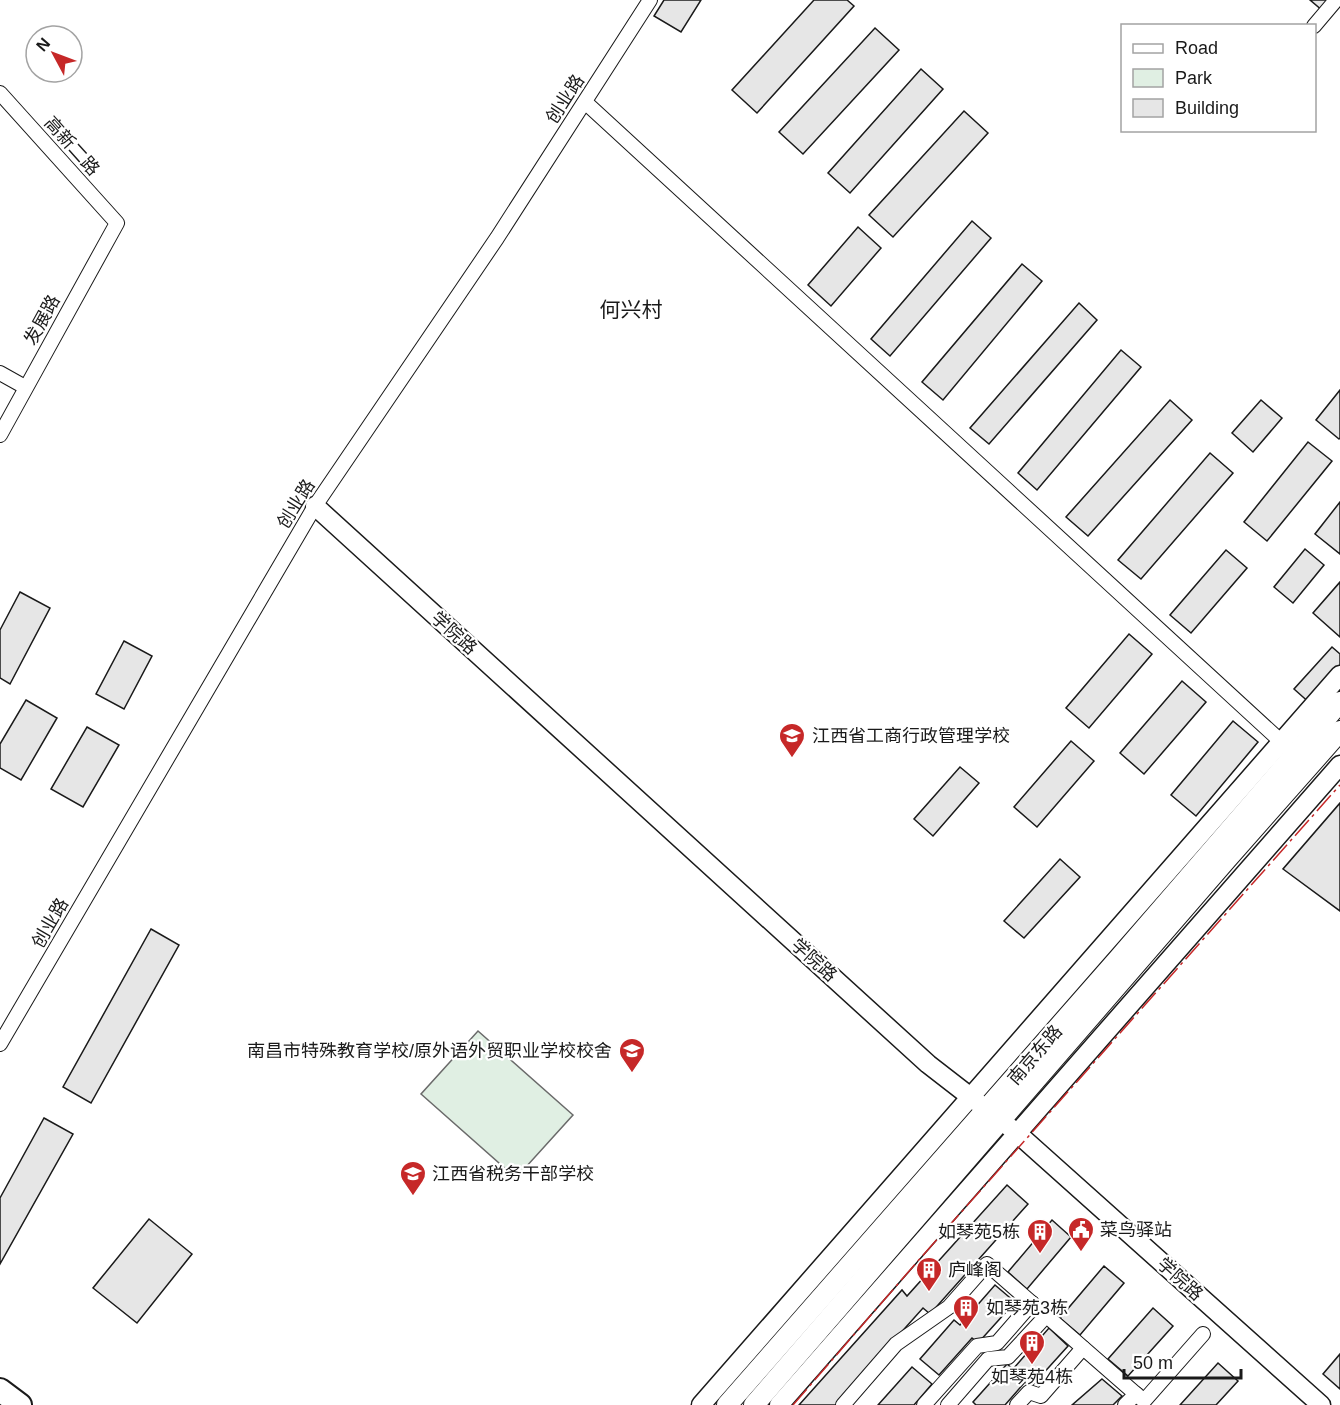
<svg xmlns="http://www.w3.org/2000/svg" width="1340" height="1405" font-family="Arial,'Noto Sans SC',sans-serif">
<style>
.green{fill:#e0efe3;stroke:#6a6a6a;stroke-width:1.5}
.building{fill:#e6e6e6;stroke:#1a1a1a;stroke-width:1.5}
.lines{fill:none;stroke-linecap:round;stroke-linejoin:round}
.minor-casing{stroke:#1a1a1a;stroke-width:16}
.tertiary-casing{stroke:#1a1a1a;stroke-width:21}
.secondary-casing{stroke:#1a1a1a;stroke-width:22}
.primary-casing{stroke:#1a1a1a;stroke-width:26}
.minor{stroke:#fff;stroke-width:14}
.tertiary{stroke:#fff;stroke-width:18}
.secondary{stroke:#fff;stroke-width:20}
.primary{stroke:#fff;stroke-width:22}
.power{stroke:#c62828;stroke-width:1.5;stroke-dasharray:21 4.5 3 4.5;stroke-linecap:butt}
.labels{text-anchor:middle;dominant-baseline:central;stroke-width:4.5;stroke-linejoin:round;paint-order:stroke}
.street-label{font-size:18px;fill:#1a1a1a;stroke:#fff}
.poi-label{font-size:18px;fill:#1a1a1a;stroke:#fff;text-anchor:start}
.quarter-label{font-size:21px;fill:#1a1a1a;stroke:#fff}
</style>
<rect width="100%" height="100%" fill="#fff"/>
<path class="green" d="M478,1031L573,1115L516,1178L421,1094Z"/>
<g class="building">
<path d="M664,0H701L681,32L654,16Z"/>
<path d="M814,0H847L854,6L757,113L732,90Z"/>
<path d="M1310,0H1333L1323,11Z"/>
<path d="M875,28L899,50L803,154L779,132Z"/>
<path d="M921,69L943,89L850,193L828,173Z"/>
<path d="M964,111L988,133L893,237L869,215Z"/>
<path d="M972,221L991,238L890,356L871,339Z"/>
<path d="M858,227L881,248L831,306L808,285Z"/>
<path d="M1022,264L1042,281L943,400L922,382Z"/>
<path d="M1079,303L1097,320L989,444L970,428Z"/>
<path d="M1121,350L1141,367L1037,490L1018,473Z"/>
<path d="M1340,390V438L1339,439L1316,420Z"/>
<path d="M1170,400L1192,420L1088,536L1066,517Z"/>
<path d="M1261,400L1282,418L1253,452L1232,433Z"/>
<path d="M1308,442L1332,461L1267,541L1244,522Z"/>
<path d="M1210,453L1233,473L1141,579L1118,560Z"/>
<path d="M1340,502V554L1315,534Z"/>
<path d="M1305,549L1324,565L1293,603L1274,587Z"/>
<path d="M1226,550L1247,568L1191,633L1170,615Z"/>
<path d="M1340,582V637L1313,613Z"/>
<path d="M20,592L50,608L10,684L0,678V630Z"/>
<path d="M1129,634L1152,654L1089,728L1066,708Z"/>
<path d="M124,641L152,656L124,709L96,694Z"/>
<path d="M1332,647L1340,654V673L1312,705L1294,689Z"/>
<path d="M1182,681L1206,702L1144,774L1120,753Z"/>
<path d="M26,700L57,718L21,780L0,768V744Z"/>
<path d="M1233,721L1258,742L1196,816L1171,795Z"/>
<path d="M87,727L119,745L83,807L51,789Z"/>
<path d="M1071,741L1094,761L1037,827L1014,807Z"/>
<path d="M960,767L979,783L933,836L914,819Z"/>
<path d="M1340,803V911L1283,869Z"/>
<path d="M1060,859L1080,877L1024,938L1004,921Z"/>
<path d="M151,929L179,945L91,1103L63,1087Z"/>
<path d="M44,1118L73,1134L0,1264V1198Z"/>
<path d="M1007,1185L1028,1204L930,1314L923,1308L836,1405H799L902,1290L907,1296Z"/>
<path d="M149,1219L192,1254L137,1323L93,1288Z"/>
<path d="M1052,1220L1071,1237L1027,1289L1008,1272Z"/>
<path d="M1104,1266L1124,1283L1080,1335L1060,1318Z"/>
<path d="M995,1285L1015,1302L978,1343L972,1338L939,1375L920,1359L954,1320L960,1325Z"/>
<path d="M1153,1308L1173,1326L1128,1376L1108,1359Z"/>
<path d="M1049,1328L1068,1346L1031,1387L1025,1382L1005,1405H976L973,1402L1007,1364L1013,1369Z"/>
<path d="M1340,1354V1389L1323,1374Z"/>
<path d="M1218,1363L1238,1381L1216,1405H1180Z"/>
<path d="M912,1367L932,1384L914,1405H878Z"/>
<path d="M1102,1379L1122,1396L1113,1405H1072Z"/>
</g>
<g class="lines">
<defs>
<g id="minor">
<path d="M1314,26L1336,0"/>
<path d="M0,93L117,223L0,435"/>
<path d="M585,102L1287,747"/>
<path d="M0,373L25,387"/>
<path d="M0,1044L315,506L497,238L650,0"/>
<path d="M843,1405L896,1344L949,1307L987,1264L1144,1401L1203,1334"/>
<path d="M924,1405L977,1346L997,1343L1032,1303"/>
<path d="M948,1405L988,1359L1008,1357L1046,1316"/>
<path d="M1017,1405L1029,1392L1041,1396L1083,1348"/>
<path d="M1125,1405L1136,1394"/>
</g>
<g id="tertiary">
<path d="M315,506L928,1064L1017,1133L1321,1405"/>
<path d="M701,1405L1340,675"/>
<path d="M779,1405L1340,765"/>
</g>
<g id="secondary">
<path d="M727,1405L1119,958L1340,702"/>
<path d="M754,1405L1226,860L1340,731"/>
</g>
<path id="primary" d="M0,1390L20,1405"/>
</defs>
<use href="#minor" class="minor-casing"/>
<use href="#tertiary" class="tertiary-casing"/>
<use href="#secondary" class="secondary-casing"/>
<use href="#primary" class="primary-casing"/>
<use href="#minor" class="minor"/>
<use href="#tertiary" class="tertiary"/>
<use href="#secondary" class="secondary"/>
<use href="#primary" class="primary"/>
<path class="power" d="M793,1405L917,1262L1340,785"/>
</g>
<defs>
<symbol id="university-pin" viewBox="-11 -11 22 30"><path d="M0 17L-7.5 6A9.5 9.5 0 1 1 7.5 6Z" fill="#c62828" stroke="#fff"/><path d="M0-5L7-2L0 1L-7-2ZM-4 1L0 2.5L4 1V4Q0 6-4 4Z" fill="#fff"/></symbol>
<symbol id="school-pin" viewBox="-11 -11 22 30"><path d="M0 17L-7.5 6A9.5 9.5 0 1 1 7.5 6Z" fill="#c62828" stroke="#fff"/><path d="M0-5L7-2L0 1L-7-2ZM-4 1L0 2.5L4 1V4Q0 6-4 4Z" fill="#fff"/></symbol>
<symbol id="civic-pin" viewBox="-11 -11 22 30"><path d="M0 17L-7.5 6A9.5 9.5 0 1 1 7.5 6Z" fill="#c62828" stroke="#fff"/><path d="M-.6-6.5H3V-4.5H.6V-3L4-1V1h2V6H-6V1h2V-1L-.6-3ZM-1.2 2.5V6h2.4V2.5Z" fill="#fff"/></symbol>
<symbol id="building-pin" viewBox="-11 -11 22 30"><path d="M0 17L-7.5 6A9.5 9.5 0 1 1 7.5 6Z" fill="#c62828" stroke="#fff"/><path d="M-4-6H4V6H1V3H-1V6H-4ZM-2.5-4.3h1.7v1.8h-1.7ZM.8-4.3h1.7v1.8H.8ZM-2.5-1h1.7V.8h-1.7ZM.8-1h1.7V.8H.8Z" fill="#fff"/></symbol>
</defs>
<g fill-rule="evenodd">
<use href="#university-pin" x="777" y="721" width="30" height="40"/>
<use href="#school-pin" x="617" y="1036" width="30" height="40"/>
<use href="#university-pin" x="398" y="1159" width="30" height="40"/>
<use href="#civic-pin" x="1066" y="1215" width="30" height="40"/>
<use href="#building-pin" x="1025" y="1217" width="30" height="40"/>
<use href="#building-pin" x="914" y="1255" width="30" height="40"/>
<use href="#building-pin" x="951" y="1293" width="30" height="40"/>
<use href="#building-pin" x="1017" y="1328" width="30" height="40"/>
</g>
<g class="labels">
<g class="street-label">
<text transform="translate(565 99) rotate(-57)">创业路</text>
<text transform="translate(72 146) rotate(48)">高新二路</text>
<text transform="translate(42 320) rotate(-61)">发展路</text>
<text transform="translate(296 504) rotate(-58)">创业路</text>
<text transform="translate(454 633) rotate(42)">学院路</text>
<text transform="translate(50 923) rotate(-60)">创业路</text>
<text transform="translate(814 960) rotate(42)">学院路</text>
<text transform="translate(1035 1055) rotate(-49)">南京东路</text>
<text transform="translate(1180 1279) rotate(42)">学院路</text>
</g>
<g class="poi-label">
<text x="812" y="736">江西省工商行政管理学校</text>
<text x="612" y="1051" text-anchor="end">南昌市特殊教育学校/原外语外贸职业学校校舍</text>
<text x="432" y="1174">江西省税务干部学校</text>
<text x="1100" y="1230">菜鸟驿站</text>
<text x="1020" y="1232" text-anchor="end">如琴苑5栋</text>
<text x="948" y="1270">庐峰阁</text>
<text x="986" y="1308">如琴苑3栋</text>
<text x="1032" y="1377" text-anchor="middle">如琴苑4栋</text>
</g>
<g class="quarter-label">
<text x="631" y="309">何兴村</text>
</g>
</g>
<rect x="1121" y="24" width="195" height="108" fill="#ffffff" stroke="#a3a3a3" stroke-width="1.5"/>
<rect x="1133" y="44" width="30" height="9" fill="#ffffff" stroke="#a3a3a3" stroke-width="1.5"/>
<text x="1175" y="54" font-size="18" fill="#1a1a1a">Road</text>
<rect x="1133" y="69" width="30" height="18" fill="#e0efe3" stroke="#a3a3a3" stroke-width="1.5"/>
<text x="1175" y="84" font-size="18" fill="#1a1a1a">Park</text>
<rect x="1133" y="99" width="30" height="18" fill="#e6e6e6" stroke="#a3a3a3" stroke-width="1.5"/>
<text x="1175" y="114" font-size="18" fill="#1a1a1a">Building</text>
<g transform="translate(54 54) rotate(311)"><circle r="28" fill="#ffffff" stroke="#a3a3a3" stroke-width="1.5"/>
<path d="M0-4.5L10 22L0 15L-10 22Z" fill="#c62828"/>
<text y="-9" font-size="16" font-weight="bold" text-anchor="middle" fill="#1a1a1a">N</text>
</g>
<path d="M1124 1369v9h117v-9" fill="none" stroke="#1a1a1a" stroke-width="3"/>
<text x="1133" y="1369" font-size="18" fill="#1a1a1a" stroke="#ffffff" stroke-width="4.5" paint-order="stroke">50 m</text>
</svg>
